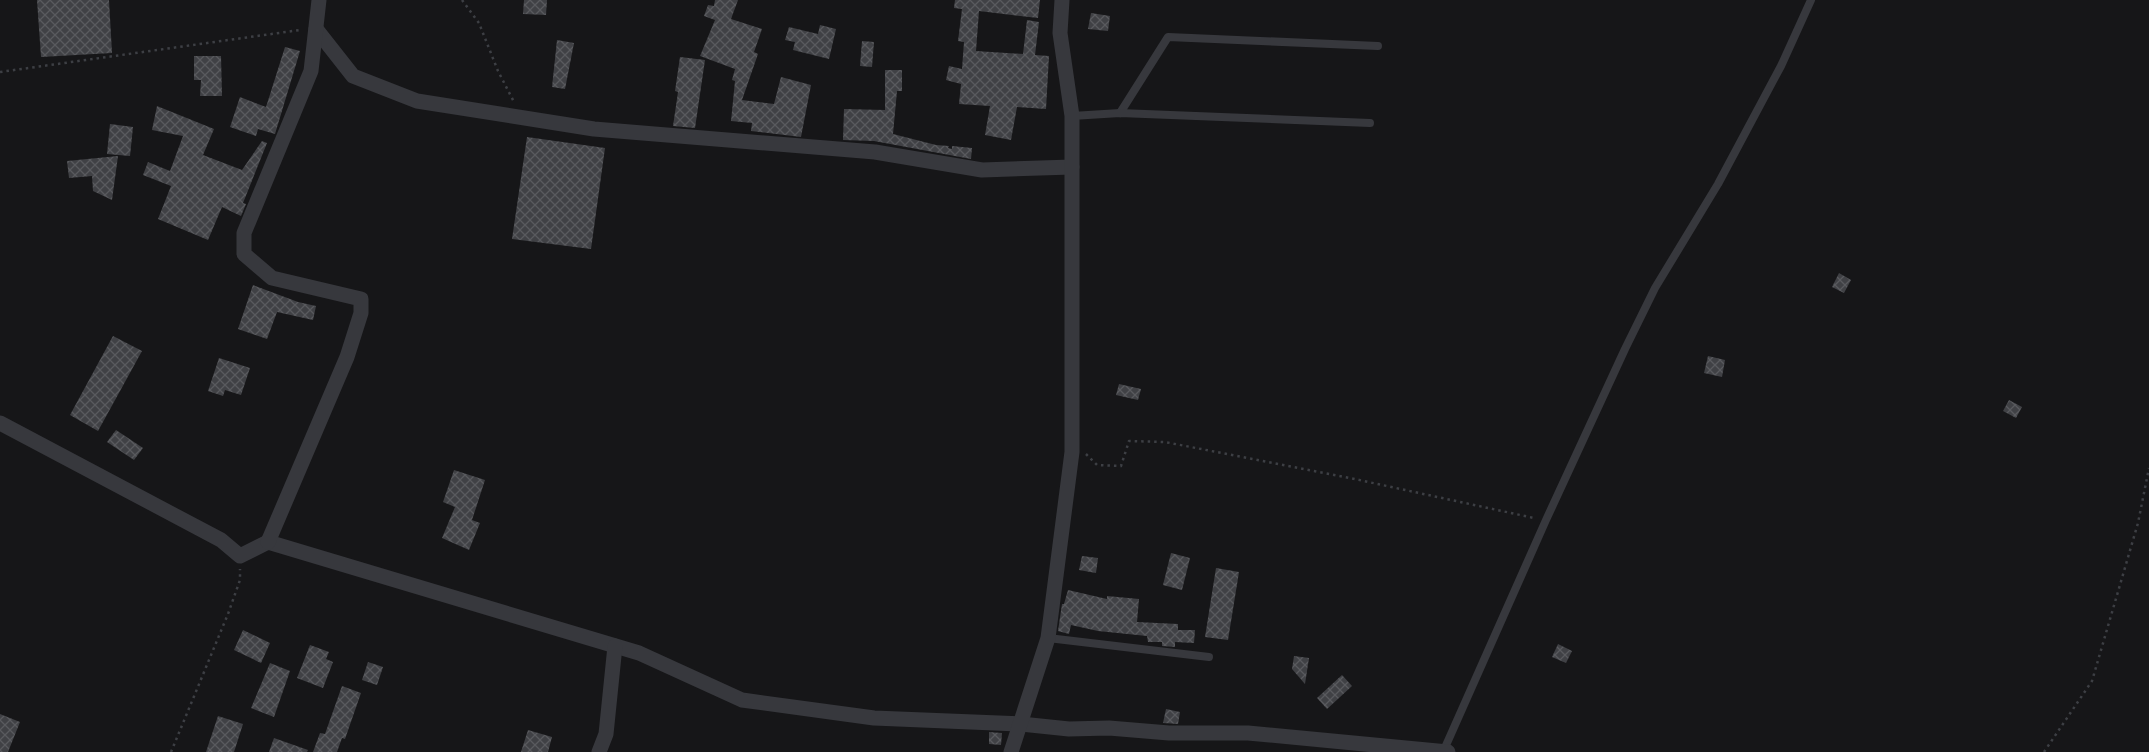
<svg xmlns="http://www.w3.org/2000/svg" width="2149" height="752" font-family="Rubik,sans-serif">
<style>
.building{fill:url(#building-cross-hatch)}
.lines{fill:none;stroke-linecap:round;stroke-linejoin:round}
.path{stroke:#3d3f44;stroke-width:2.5;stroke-dasharray:2.5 4;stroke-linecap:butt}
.service{stroke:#37383d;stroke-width:8}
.minor{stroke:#37383d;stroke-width:15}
</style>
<defs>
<pattern id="building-cross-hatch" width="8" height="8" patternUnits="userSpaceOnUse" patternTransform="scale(1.25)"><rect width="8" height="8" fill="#404145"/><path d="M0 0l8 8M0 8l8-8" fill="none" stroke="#595a5e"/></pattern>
</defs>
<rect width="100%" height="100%" fill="#161618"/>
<g class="building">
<path d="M37,0H109L112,53L41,57Z"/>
<path d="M524,0H547L546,15L523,14Z"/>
<path d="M715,0H738L731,19L762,29L754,52L758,54L742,100L774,104L781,77L811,85L801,137L751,131L752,123L731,121L735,81L732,80L735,69L700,56L715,20L704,16L708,5L714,6Z"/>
<path d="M955,0H1040L1038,18L979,11L976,51L1023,54L1027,20L1039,22L1035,55L1049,56L1046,109L1017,107L1011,140L985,135L990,106L959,104L961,84L946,80L949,66L962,69L964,42L958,41L962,9L954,8Z"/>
<path d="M1091,13L1110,16L1108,31L1088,29Z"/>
<path d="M820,25L836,29L829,59L793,50L795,42L785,40L789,27L818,34Z"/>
<path d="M557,40L574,43L565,89L552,87Z"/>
<path d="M862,41L874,42L872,67L860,66Z"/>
<path d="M285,47L300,51L275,134L258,129L256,136L230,127L240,97L266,107Z"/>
<path d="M194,56H221L222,96H200L201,80H194Z"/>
<path d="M680,57L705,60L695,128L673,126L678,92L675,91Z"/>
<path d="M885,70H902V91H897L893,134L936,145L949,146L948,148L952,149V146L972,148L971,159L874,141L843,140L844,109L885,110Z"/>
<path d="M157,106L214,129L203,155L242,170L262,141L267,143L243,203L246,204L241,216L222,207L208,240L158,219L171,186L143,175L148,162L170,171L183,136L152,130Z"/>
<path d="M110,124L133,127L130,156L107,154Z"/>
<path d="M527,137L605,148L591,249L512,239Z"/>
<path d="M118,156L112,200L93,191L92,176L69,178L67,161Z"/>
<path d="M1839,273L1851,280L1844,293L1832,287Z"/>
<path d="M253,285L298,302L316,306L313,320L277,312L267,339L238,329Z"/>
<path d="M113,336L142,351L98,431L70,415Z"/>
<path d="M1708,356L1725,360L1722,377L1704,373Z"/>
<path d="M219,358L250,368L241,395L225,390L223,396L208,391Z"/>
<path d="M1119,384L1141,389L1138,400L1116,395Z"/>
<path d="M2009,400L2022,407L2016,418L2003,411Z"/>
<path d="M116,430L143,448L134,460L107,442Z"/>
<path d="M454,470L485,480L472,520L480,523L469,550L442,538L455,507L443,502Z"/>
<path d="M1171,553L1190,558L1182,590L1163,585Z"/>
<path d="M1082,556L1098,558L1096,573L1079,570Z"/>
<path d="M1216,568L1239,572L1228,640L1205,637Z"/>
<path d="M1068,590L1107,599V596L1139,599L1137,622L1178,624V630H1195L1194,643L1175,642V647L1162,646V642H1148L1147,636L1098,631L1071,625L1069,634L1058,631L1062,604H1064Z"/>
<path d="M243,630L270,643L261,663L234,650Z"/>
<path d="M1558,644L1572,651L1566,663L1552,657Z"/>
<path d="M310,645L329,652L326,659L333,662L323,688L297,678Z"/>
<path d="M1294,656L1309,658L1305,684L1292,669Z"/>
<path d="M368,662L383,667L377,685L362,680Z"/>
<path d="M270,663L290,671L274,717L251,708Z"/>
<path d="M1342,675L1352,686L1327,709L1317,698Z"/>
<path d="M342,686L361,693L345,739L342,738L337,752H313L320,733L325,734Z"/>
<path d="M1166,709L1180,712L1178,724L1163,723Z"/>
<path d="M0,714L20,722L8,752H0Z"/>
<path d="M218,716L243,724L234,752H206Z"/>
<path d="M528,730L552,737L548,752H521Z"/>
<path d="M989,732L1002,733L1001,745L989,744Z"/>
<path d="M274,738L308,750L307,752H269Z"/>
</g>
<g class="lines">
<g class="path">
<path d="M462,0L479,23L498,71L514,102"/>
<path d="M0,72L300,30"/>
<path d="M1086,454L1097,465L1121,466L1129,441L1165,442L1350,478L1534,518"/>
<path d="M171,752L228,614L240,580V569"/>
<path d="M2044,752L2092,681L2138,523L2149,468"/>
</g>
<g class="service">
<path d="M1120,113L1168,37L1378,46"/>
<path d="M1072,116L1120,113L1370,123"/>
<path d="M1048,638L1209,657"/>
<path d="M1443,752L1546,520L1625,349L1655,288L1718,184L1781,66L1811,0"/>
</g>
<g class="minor">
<path d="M316,29L353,76L417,101L594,129L875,152L982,170L1072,167"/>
<path d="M0,423L221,540L240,556L268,542L639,653L742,700L874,718L1021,724L1069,729L1109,728L1169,733H1248L1448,752"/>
<path d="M268,542L347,357L361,313V299L272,278L244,254V233L311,71L319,0"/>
<path d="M599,752L606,734L615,646"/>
<path d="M1011,752L1048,638L1072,452V116L1060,33L1062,0"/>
</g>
</g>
</svg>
